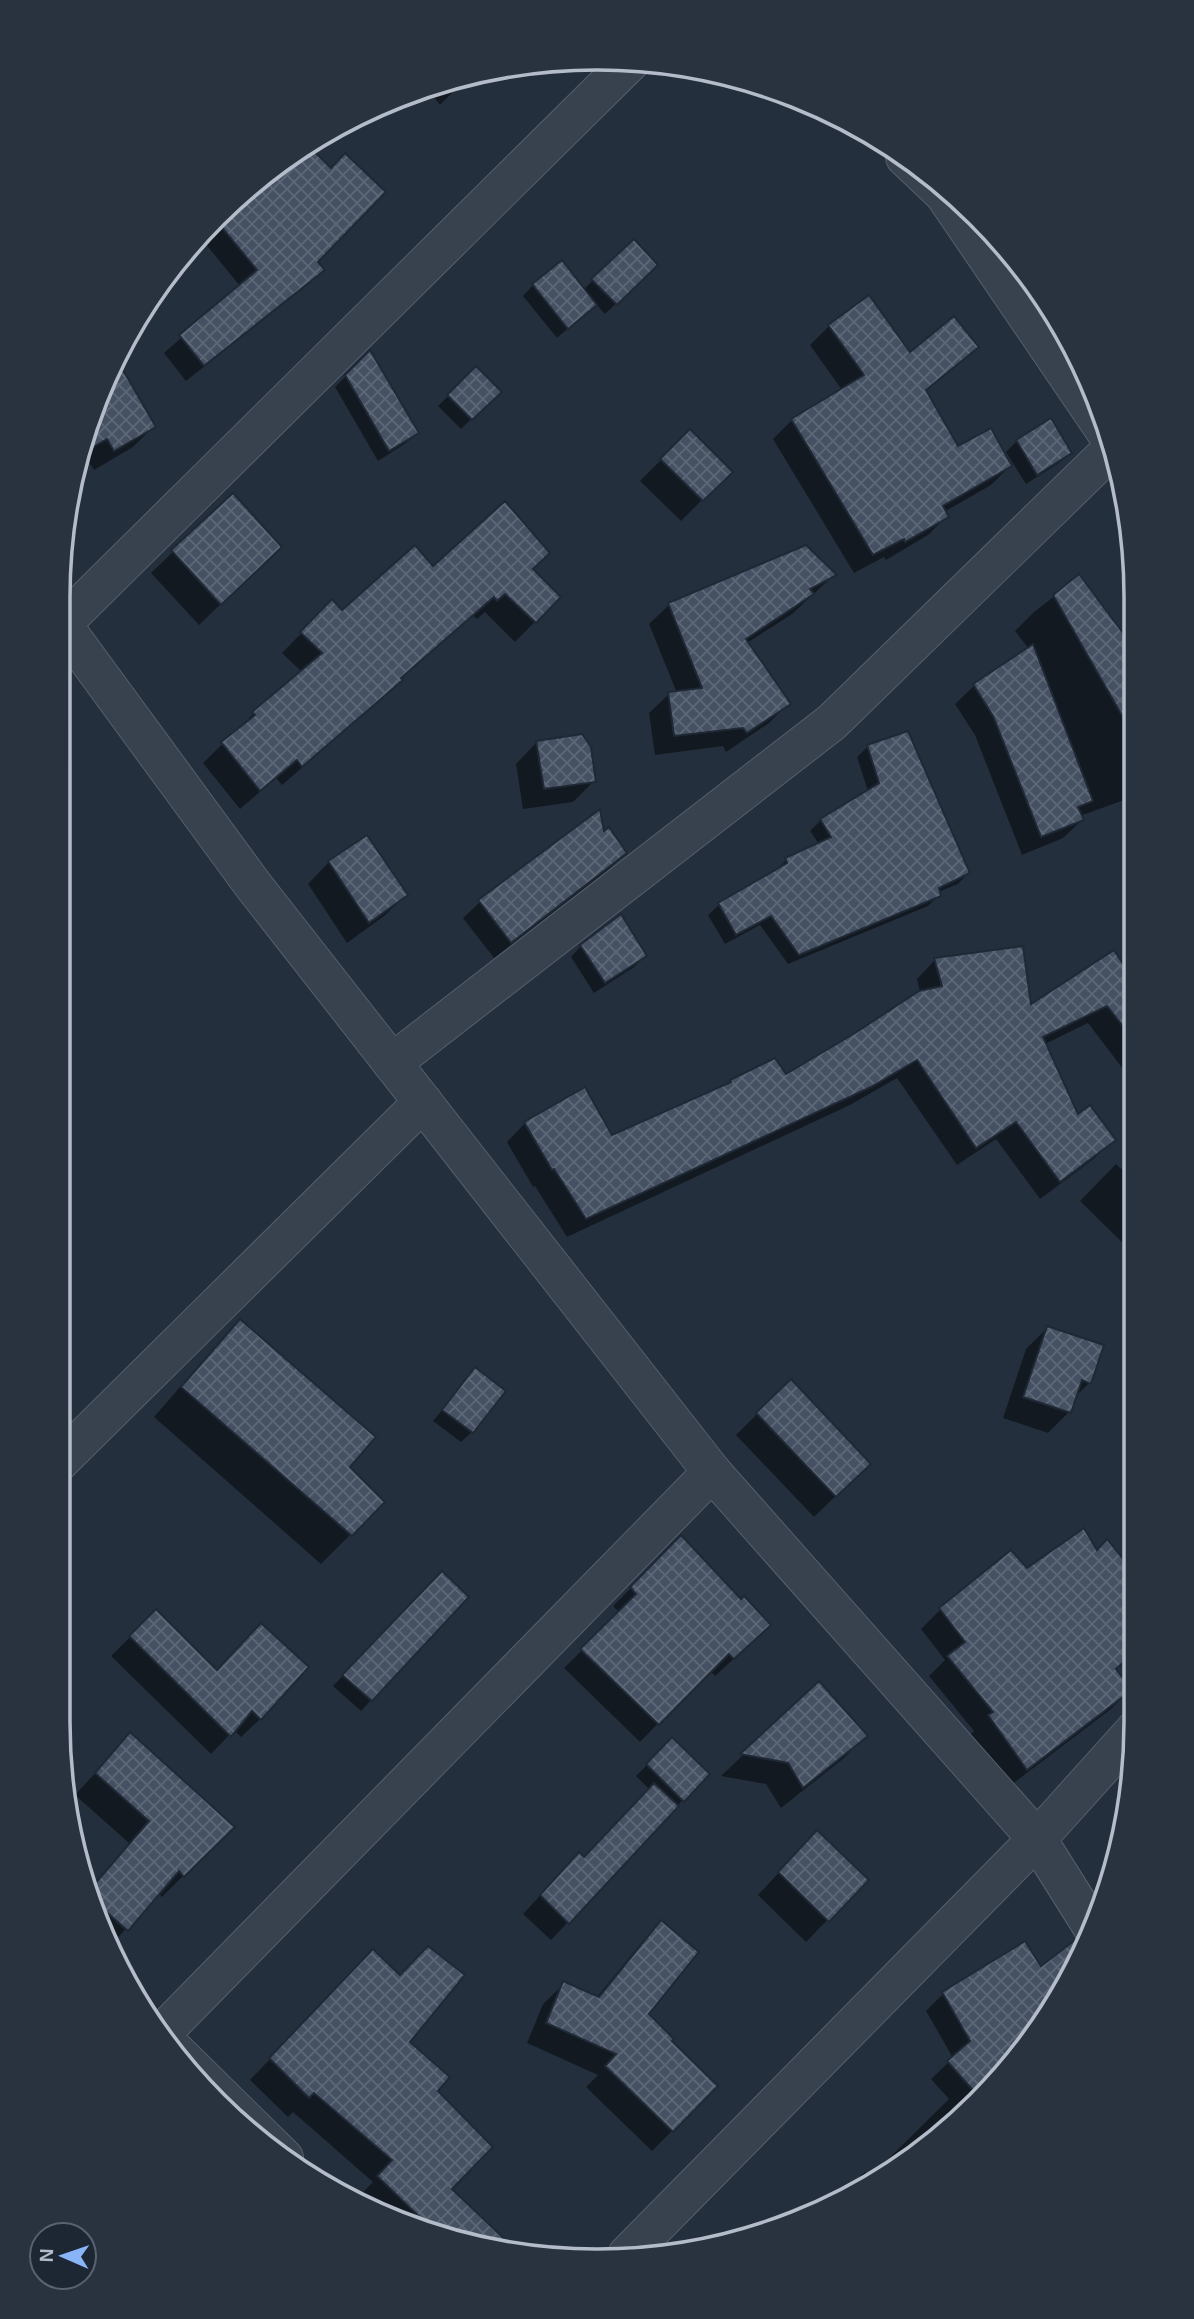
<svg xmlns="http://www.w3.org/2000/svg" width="1194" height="2319" font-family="Helvetica,sans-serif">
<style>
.shadow{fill:#0007}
.building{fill:url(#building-cross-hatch);stroke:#1f2835;stroke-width:2}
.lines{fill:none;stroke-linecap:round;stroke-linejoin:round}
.minor-casing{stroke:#565f6c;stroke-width:40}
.minor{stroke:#38414e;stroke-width:38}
.rim{fill:none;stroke:#b4bcc9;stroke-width:3.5}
</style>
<defs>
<pattern id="building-cross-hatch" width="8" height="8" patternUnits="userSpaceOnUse" patternTransform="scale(1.75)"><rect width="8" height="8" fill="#455162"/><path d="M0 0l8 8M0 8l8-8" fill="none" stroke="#5d6877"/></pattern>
</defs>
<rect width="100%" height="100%" fill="#242f3e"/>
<g class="shadow">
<path d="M469,76L440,105L426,86Z"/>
<path d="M306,145L330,170L316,262L322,270L306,286L186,381L164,353L240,286L204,242L208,237L204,231L241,192Z"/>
<path d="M633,242L656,265L605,314L596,304L557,338L523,296L533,285L583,290Z"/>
<path d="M829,326L909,355L977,347L925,392L957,449L1010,466L991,485L944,512L947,516L928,535L886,560L884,557L854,573L773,439L792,420L842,390L810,345Z"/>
<path d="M369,353L417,433L406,443L378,461L335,387Z"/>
<path d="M476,369L499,392L461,429L438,406Z"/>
<path d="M123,374L153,427L133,447L94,470L86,458L75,465L103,386Z"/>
<path d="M1050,421L1070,453L1059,463L1026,484L1006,452L1017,441Z"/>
<path d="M690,431L730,472L681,521L640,481Z"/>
<path d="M806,547L834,575L792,614L747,643L788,704L769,723L726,752L723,746L655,755L649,713L669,694L677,693L649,624L669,605Z"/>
<path d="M173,552L258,568L199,625L151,573Z"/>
<path d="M433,568L531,569L559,597L515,642L485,612L477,619L473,615L400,679L381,699L282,785L276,778L240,809L203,763L253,714L302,672L282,653L332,602L342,612Z"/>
<path d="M1079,577L1132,652V809L1127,799L1080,816L1082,820L1063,838L1022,855L975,735L955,704L974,686L1029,649L1015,631L1034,612Z"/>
<path d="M537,742L594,781L573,802L523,809L516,764Z"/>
<path d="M868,746L968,873L958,884L938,892L939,895L928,906L788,964L760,925L725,944L708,915L719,905L776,872L786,860L819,844L810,831L821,820L868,791L857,757Z"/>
<path d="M602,834L625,853L609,869L494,958L463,918L480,902Z"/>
<path d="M329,862L406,895L384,916L347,943L308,884Z"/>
<path d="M581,946L645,956L634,967L594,993L571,957Z"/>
<path d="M1133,955V1082L1088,1023L1045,1044L1077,1116L1113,1139L1095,1158L1040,1199L996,1139L957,1165L897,1078L850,1105L567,1237L535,1186L533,1187L507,1142L525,1123L612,1137L727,1086L731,1082L786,1077L920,992L917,979L935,960L1030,1007L1121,964Z"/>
<path d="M1116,1164L1133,1180L1134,1254L1080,1201Z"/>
<path d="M241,1321L348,1467L383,1502L321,1564L154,1417L212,1350Z"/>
<path d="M1047,1328L1089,1383L1074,1398L1069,1412L1048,1433L1003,1418L1026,1349Z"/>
<path d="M475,1370L472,1432L461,1442L433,1421Z"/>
<path d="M757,1414L847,1485L814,1517L736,1435Z"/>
<path d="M681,1538L751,1643L715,1676L710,1670L640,1742L564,1668L620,1613L613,1606Z"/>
<path d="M1011,1552L1027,1570L1097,1552L1115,1670L1130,1690L1111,1709L1007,1788L970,1735L974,1731L929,1676L945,1660L921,1629L940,1610Z"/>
<path d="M442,1573L467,1597L361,1711L333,1686Z"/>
<path d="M156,1611L260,1719L241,1737L234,1730L211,1754L111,1656Z"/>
<path d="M819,1683L865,1736L844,1758L781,1808L766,1784L721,1776Z"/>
<path d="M130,1735L232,1827L162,1897L158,1893L112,1944L86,1893L129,1843L75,1795Z"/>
<path d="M672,1740L707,1774L551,1940L523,1914L562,1872L584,1859L650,1790L636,1776Z"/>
<path d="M796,1854L866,1880L806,1942L758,1895Z"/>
<path d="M661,1922L646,2014L672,2131L652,2151L586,2087L598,2075L527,2043L543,2004L564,1984L596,1998L641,1943Z"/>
<path d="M1041,1968L1065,1983L979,2103L835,2206L828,2208L865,2172L870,2177L949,2099L931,2079L953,2058L926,2011L943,1994Z"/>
<path d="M353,1972L407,2042L436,2091L450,2189L491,2251L365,2203L358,2197L373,2182L293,2112L288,2117L250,2080Z"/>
<path d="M705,2240L711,2244L697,2247Z"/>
</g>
<g class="building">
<path d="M310,147L331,168L345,153L386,192L318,262L325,270L204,366L179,335L257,270L219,224Z"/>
<path d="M634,239L658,265L617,305L591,279Z"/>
<path d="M562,260L597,305L568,329L532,284Z"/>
<path d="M869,295L910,352L954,316L979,347L926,390L958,446L991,428L1012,466L943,506L949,517L905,542L904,539L873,555L791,419L864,375L828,325Z"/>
<path d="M370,350L419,433L389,451L345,375Z"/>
<path d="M115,356L156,427L114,451L107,439L76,457Z"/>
<path d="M476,366L502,392L472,420L447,395Z"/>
<path d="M1051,418L1072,453L1037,475L1016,440Z"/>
<path d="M690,429L733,472L703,501L660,459Z"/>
<path d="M233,493L282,547L221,605L171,550Z"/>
<path d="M505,501L550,553L533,569L561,597L536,623L505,594L497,601L494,597L401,678L403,680L302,767L297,760L260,791L221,742L255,715L252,712L322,653L300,632L332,599L342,610L415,545L433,566Z"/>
<path d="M806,545L837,575L810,589L814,594L746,639L791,704L747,733L743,728L674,736L668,692L702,688L668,603Z"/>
<path d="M1079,574L1132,645V733L1053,595Z"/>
<path d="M1033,644L1093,801L1078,807L1084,820L1041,837L993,716L973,684Z"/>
<path d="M908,731L970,873L939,888L941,896L799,955L771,916L736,935L718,903L787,863L785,858L831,837L820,819L879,783L867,745Z"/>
<path d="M582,734L591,747L596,782L544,789L536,741Z"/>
<path d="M600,809L604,831L609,827L627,853L511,943L478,900Z"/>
<path d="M367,835L408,895L369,923L328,861Z"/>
<path d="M621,914L647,956L605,983L580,945Z"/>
<path d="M1023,946L1031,1004L1114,950L1133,979V1039L1107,1006L1043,1037L1078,1114L1090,1105L1116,1140L1060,1182L1016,1122L976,1148L917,1060L871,1087L586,1219L554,1169L552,1170L524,1122L585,1087L612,1135L731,1082L730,1080L775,1058L786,1074L855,1033L919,991L942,986L934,958Z"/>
<path d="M240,1319L376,1437L350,1467L385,1502L352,1536L181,1387Z"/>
<path d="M1047,1326L1104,1345L1091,1384L1082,1380L1071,1413L1023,1397Z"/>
<path d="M475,1367L506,1391L473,1433L442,1410Z"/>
<path d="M791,1379L871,1464L836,1497L756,1413Z"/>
<path d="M1084,1528L1097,1550L1107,1539L1135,1573V1652L1116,1669L1132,1690L1027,1770L988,1715L993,1712L947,1656L965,1642L939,1608L1011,1550L1027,1568Z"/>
<path d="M681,1535L741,1599L744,1596L771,1625L734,1659L729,1654L659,1725L580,1649L636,1594L630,1587Z"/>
<path d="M442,1571L469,1597L372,1701L342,1675Z"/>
<path d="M156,1609L217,1670L261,1623L309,1667L261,1720L252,1711L231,1737L129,1636Z"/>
<path d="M819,1681L868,1736L803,1788L788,1763L740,1754Z"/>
<path d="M130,1732L235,1827L184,1877L179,1871L128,1931L86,1894L149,1821L95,1773Z"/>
<path d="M672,1737L710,1774L684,1802L646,1764Z"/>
<path d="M654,1783L679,1806L569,1924L540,1895L579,1852L584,1857Z"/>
<path d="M817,1830L869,1880L829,1922L778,1872Z"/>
<path d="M661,1920L699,1952L649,2014L674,2039L672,2041L718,2086L673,2132L605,2066L616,2054L546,2023L563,1981L599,1997Z"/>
<path d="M1075,1940L1085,1948L1081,1960L996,2079L978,2096L947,2061L970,2041L942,1992L1025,1941L1041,1966Z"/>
<path d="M428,1946L465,1975L410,2042L450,2077L438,2091L493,2147L452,2189L518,2252L491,2251L432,2229L377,2176L392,2160L314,2093L309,2098L269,2058L373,1949L400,1975Z"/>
</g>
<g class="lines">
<defs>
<g id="minor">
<path d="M905,157L944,194L1106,432"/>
<path d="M59,620L253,885L712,1472L1037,1839L1093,1928"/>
<path d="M62,624L633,59"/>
<path d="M392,1063L832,722L1111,450"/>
<path d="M58,1463L423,1102"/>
<path d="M161,2034L712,1472"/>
<path d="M163,2039L284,2158"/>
<path d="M627,2255L1037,1839L1135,1730"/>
</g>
</defs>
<use href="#minor" class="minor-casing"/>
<use href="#minor" class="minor"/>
</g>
<path d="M0 0H1194V2319H0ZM597 70H597A527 527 0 0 1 1124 597V1722A527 527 0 0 1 597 2249H597A527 527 0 0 1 70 1722V597A527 527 0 0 1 597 70Z" fill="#29323f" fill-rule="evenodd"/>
<path class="rim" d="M597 70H597A527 527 0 0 1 1124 597V1722A527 527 0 0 1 597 2249H597A527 527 0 0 1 70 1722V597A527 527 0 0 1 597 70Z"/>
<g transform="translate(63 2256) rotate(272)"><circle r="33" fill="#1d2633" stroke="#59626f" stroke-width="2"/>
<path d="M0-5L12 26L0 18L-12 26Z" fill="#8ab4f8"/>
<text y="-10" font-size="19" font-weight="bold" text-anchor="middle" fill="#b4bcc9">N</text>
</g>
</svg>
